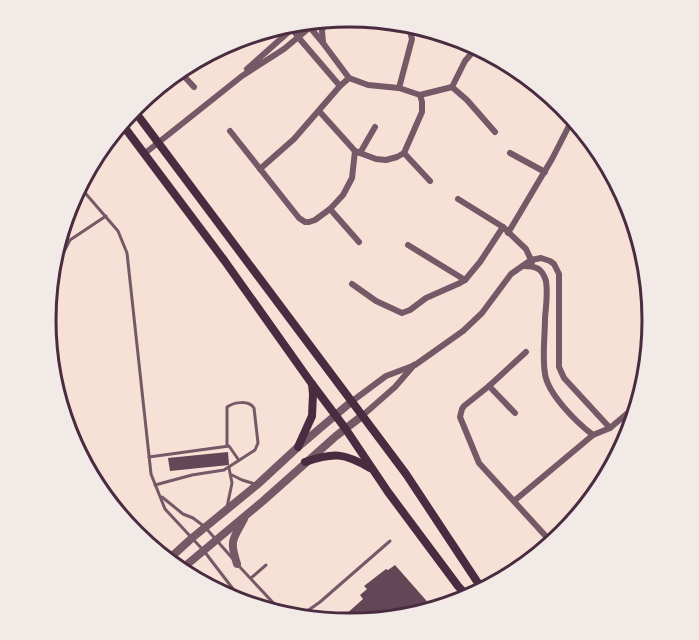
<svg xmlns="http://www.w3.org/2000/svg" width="699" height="640" font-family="Ubuntu,sans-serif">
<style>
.building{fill:#644757}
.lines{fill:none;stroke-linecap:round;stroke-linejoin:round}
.service{stroke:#755966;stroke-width:3}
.minor{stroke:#755966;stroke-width:6}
.tertiary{stroke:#755966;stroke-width:8}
.secondary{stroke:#4a2c40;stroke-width:8}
.rim{fill:none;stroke:#4a2c40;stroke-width:3}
</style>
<rect width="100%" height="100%" fill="#f7e1d7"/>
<g class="building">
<path d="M228,452L229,465L170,471L168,458Z"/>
<path d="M395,565L432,607L349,623L329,619L332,617L344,616L363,599L360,595L367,589L364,586L386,569L388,570Z"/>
</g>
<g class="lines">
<g class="service">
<path d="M80,187L118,231L127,253L151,474L165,509L204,551L243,602"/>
<path d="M57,265L70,240L106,216"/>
<path d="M149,457L229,446L238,459"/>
<path d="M232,475L242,480L255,484"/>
<path d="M155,485L192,475L224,470L255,450L258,443L254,408C249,400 234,402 227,407V446"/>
<path d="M162,497L183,514L193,518L205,527L233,559"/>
<path d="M227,507L232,483L229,468"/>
<path d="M237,564L279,609"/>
<path d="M251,578L266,565"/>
<path d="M303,614L320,602L390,541"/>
</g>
<g class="minor">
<path d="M308,25L323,43L349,78L368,85L399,88L420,95L452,87L467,100L495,132"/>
<path d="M292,28L298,37L340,86"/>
<path d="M323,42L322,31L325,21"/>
<path d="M502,64L505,67"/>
<path d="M247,69L293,28"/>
<path d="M182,74L194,87"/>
<path d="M452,87L465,61L477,47"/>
<path d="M399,88L412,39L409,28"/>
<path d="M319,111L355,151"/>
<path d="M230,131L299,218L305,222H309L315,220L330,209L343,195L352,178L355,151"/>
<path d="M358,152L360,153L375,127"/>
<path d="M360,153L376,159L386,160L397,157L404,153L422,112V102L420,95"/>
<path d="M404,153L430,181"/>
<path d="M510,153L545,172"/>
<path d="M144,154L242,76L284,49L314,24"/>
<path d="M260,169L294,139L340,86L349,78"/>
<path d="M458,199L503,227L526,249L532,262"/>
<path d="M330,209L359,242"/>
<path d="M508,233L552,159L573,118"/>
<path d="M408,245L465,280L480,262L503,227"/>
<path d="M523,266C536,266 542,268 546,281C548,293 546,306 545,318C545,336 542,356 545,374C548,394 576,422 593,435"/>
<path d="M352,284L376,301L402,313L410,310L426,298L460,283L465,280"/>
<path d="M526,352L489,386L464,406L462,409L460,417L479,463L552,543"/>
<path d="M489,386L515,413"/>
<path d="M351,402L386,376L415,365L463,331L482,313L511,274L531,260L541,258L550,261L554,264L559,274V367L564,378L610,428"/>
<path d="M362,416L395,387L414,365"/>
<path d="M514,501L593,435L610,428L636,406"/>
</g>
<g class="tertiary">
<path d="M170,558L192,538L258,484L298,447L351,402"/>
<path d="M237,564C229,539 233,540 244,519"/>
<path d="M184,567L263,501L336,436L362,416"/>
</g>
<g class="secondary">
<path d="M133,109L406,474L482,589"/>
<path d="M122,124L224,260L312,384L345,428L388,492L458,586L469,598"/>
<path d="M298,447L312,416L313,394L312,384"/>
<path d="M305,462C334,452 344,453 370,468"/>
</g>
</g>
<path d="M0 0H699V640H0ZM56 320a293 293 0 1 1 586 0a293 293 0 1 1-586 0Z" fill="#f1eae7" fill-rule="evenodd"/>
<path class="rim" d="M56 320a293 293 0 1 1 586 0a293 293 0 1 1-586 0Z"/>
</svg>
